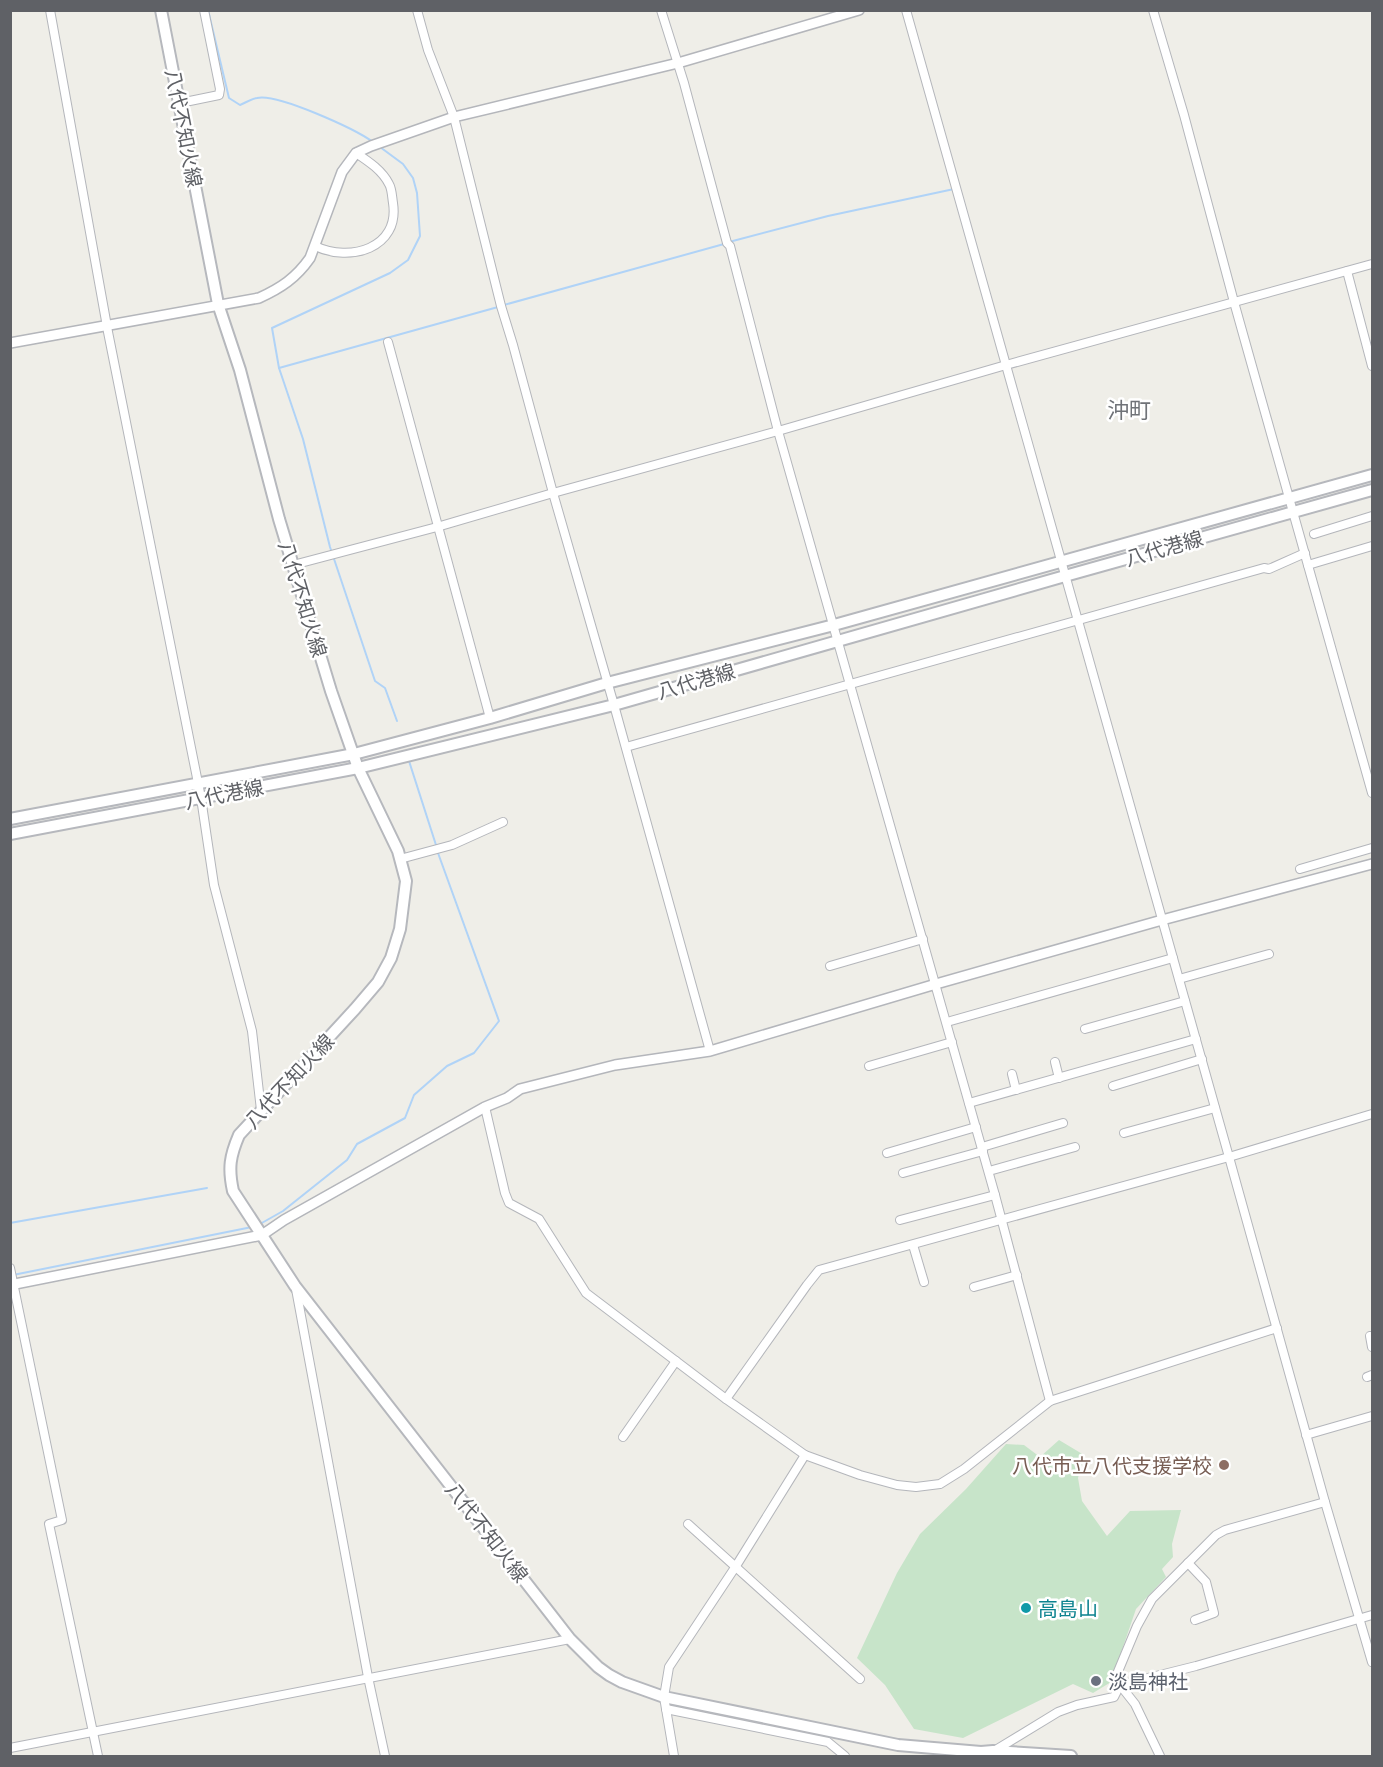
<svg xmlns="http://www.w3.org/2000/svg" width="1383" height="1767" font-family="Manrope,'Noto Sans JP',sans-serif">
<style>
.green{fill:#c7e4c9}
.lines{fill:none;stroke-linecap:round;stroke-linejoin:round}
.stream{stroke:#b0d3f7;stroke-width:2}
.minor-casing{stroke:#b4b6bb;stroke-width:10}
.tertiary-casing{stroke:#b4b6bb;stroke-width:12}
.secondary-casing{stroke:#b6b8bd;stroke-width:14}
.minor{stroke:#fff;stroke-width:8}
.tertiary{stroke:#fff;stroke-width:9}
.secondary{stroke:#fff;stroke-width:10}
.education-dot{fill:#8d6e63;stroke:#fff;stroke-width:2}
.culture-dot{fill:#0f9aa8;stroke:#fff;stroke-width:2}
.worship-dot{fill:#6b7280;stroke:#fff;stroke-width:2}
.labels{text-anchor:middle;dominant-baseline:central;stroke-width:5;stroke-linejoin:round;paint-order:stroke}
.street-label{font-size:20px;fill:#5f6166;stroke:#fff}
.education-label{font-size:20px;fill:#785e54;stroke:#fff;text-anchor:end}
.culture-label{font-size:20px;fill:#0d838f;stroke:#fff;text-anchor:start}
.worship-label{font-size:20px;fill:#5b616d;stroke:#fff;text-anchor:start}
.quarter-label{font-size:22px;fill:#707378;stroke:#fff}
</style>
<rect width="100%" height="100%" fill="#efeee8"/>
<path class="green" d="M1059,1440L1084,1455L1078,1478L1082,1501L1107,1536L1130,1511L1181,1510L1172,1544L1173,1557L1162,1569L1166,1577L1136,1609L1111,1682L1093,1693L1073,1684L963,1738L914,1729L885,1685L857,1658L897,1573L920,1534L966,1489L1006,1444L1024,1445L1040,1457Z"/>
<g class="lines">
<g class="stream">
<path d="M208,10L229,98L240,105C245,103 251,99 257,98C277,93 355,129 373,142"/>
<path d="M380,147L403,164L413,178L417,193L420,236L408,260L390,273L272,328L279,368L303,439L330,547L375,681L385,688L397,721"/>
<path d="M729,242L828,216L954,189"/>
<path d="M504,305L724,244"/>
<path d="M279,368L498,307"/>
<path d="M409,761L436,845"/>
<path d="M10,1223L207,1188"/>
<path d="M260,1224L283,1211L347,1160L357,1144L405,1118L414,1095L447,1066L474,1053L499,1021L438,853"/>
<path d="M13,1275L252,1227"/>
</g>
<defs>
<g id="minor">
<path d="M50,10L108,332L201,798L214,885L252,1031L261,1110"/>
<path d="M417,10L428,50L454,117L501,306L513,345L553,493L614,705L710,1051"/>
<path d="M661,10L684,83L727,243L730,246L778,431L995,1195L1050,1401"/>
<path d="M906,10L1229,1157L1325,1502L1372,1662"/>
<path d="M1153,10L1184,115L1234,302L1372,793"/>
<path d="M180,103L219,95L220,89L204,10"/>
<path d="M315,246C350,263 400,248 393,203C392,197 392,189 389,184C382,170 368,161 356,153"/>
<path d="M1347,271L1372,366"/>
<path d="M388,342L490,718"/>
<path d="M1314,534L1372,516"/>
<path d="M293,565L437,527L553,493L778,431L1006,365L1372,264"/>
<path d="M1308,565L1372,546"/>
<path d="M626,747L1264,568L1269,569L1305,553"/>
<path d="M400,859L452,845L503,822"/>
<path d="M1300,869L1372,848"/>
<path d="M830,966L923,939"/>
<path d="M1179,979L1269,954"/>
<path d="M947,1022L1173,958"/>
<path d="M1085,1029L1185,1001"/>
<path d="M1055,1062L1059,1078"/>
<path d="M869,1066L952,1042"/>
<path d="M1012,1074L1016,1090"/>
<path d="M1113,1086L1202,1059"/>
<path d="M969,1103L1196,1039"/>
<path d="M485,1107L505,1193L509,1203L539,1219L586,1293L726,1399L805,1455L860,1475L897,1485L916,1487L940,1484L964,1469L1050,1401L1277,1328"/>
<path d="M1124,1133L1215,1108"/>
<path d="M982,1147L1063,1123"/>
<path d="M887,1153L976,1127"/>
<path d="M989,1171L1075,1147"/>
<path d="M903,1173L983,1151"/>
<path d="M900,1220L995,1195"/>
<path d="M913,1245L924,1282"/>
<path d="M10,1268L62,1520L49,1524L98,1756"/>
<path d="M974,1287L1017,1275"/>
<path d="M296,1289L368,1677L385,1756"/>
<path d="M1370,1336L1372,1347"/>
<path d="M1367,1377L1372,1375"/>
<path d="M726,1399L807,1285L819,1270L1229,1157L1372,1114"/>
<path d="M1306,1435L1372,1416"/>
<path d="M623,1437L676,1361"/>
<path d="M688,1524L860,1679"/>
<path d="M1188,1563L1206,1582L1214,1613L1195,1620"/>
<path d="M1120,1685L1196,1666L1372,1615"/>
<path d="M666,1709L828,1742L845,1756"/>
<path d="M10,1748L570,1639"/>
<path d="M994,1751L1058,1712L1077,1705L1114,1697L1120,1685"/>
<path d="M674,1756L664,1697L669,1667L736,1566L805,1455"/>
<path d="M1160,1756L1135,1704L1120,1685L1117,1674L1137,1626L1152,1599L1216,1535L1225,1530L1325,1502"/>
</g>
<g id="tertiary">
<path d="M10,343L259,298C281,288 296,278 310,258L342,172L356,153L371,146L454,117L678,63L859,10"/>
<path d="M10,1285L262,1235L284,1220L485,1107L507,1098L520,1089L615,1065L710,1051L936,984L1162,920L1372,864"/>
</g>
<g id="secondary">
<path d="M161,10L218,304L240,370L279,519L331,691L358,768L398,851L406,881L400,929L391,958L378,982L355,1009L239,1135C230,1156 228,1168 233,1191L295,1286L570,1639L598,1667L609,1675L622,1682L664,1697L898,1745L981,1752L993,1751L1071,1756"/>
<path d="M10,819L354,754L490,718L607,683L834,625L1372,475"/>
<path d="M10,834L358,768L614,705L1065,576L1372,490"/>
</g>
</defs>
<use href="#minor" class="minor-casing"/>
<use href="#tertiary" class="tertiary-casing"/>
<use href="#secondary" class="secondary-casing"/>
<use href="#minor" class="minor"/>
<use href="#tertiary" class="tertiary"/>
<use href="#secondary" class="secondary"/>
</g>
<circle class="education-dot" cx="1224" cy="1465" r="6"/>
<circle class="culture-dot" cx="1026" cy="1608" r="6"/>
<circle class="worship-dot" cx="1096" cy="1681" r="6"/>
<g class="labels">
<g class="street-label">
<text transform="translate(184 128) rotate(79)">八代不知火線</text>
<text transform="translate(1164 548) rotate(-16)">八代港線</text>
<text transform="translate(303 599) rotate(73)">八代不知火線</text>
<text transform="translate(696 681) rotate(-16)">八代港線</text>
<text transform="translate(224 794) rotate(-11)">八代港線</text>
<text transform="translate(289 1081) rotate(-47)">八代不知火線</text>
<text transform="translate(487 1532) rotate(52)">八代不知火線</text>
</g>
<g class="education-label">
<text x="1212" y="1465">八代市立八代支援学校</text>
</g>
<g class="culture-label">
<text x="1038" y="1608">高島山</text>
</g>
<g class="worship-label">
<text x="1108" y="1681">淡島神社</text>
</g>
<g class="quarter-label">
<text x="1129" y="410">沖町</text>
</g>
</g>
<rect width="1383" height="1767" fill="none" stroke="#5f6166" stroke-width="24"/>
</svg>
